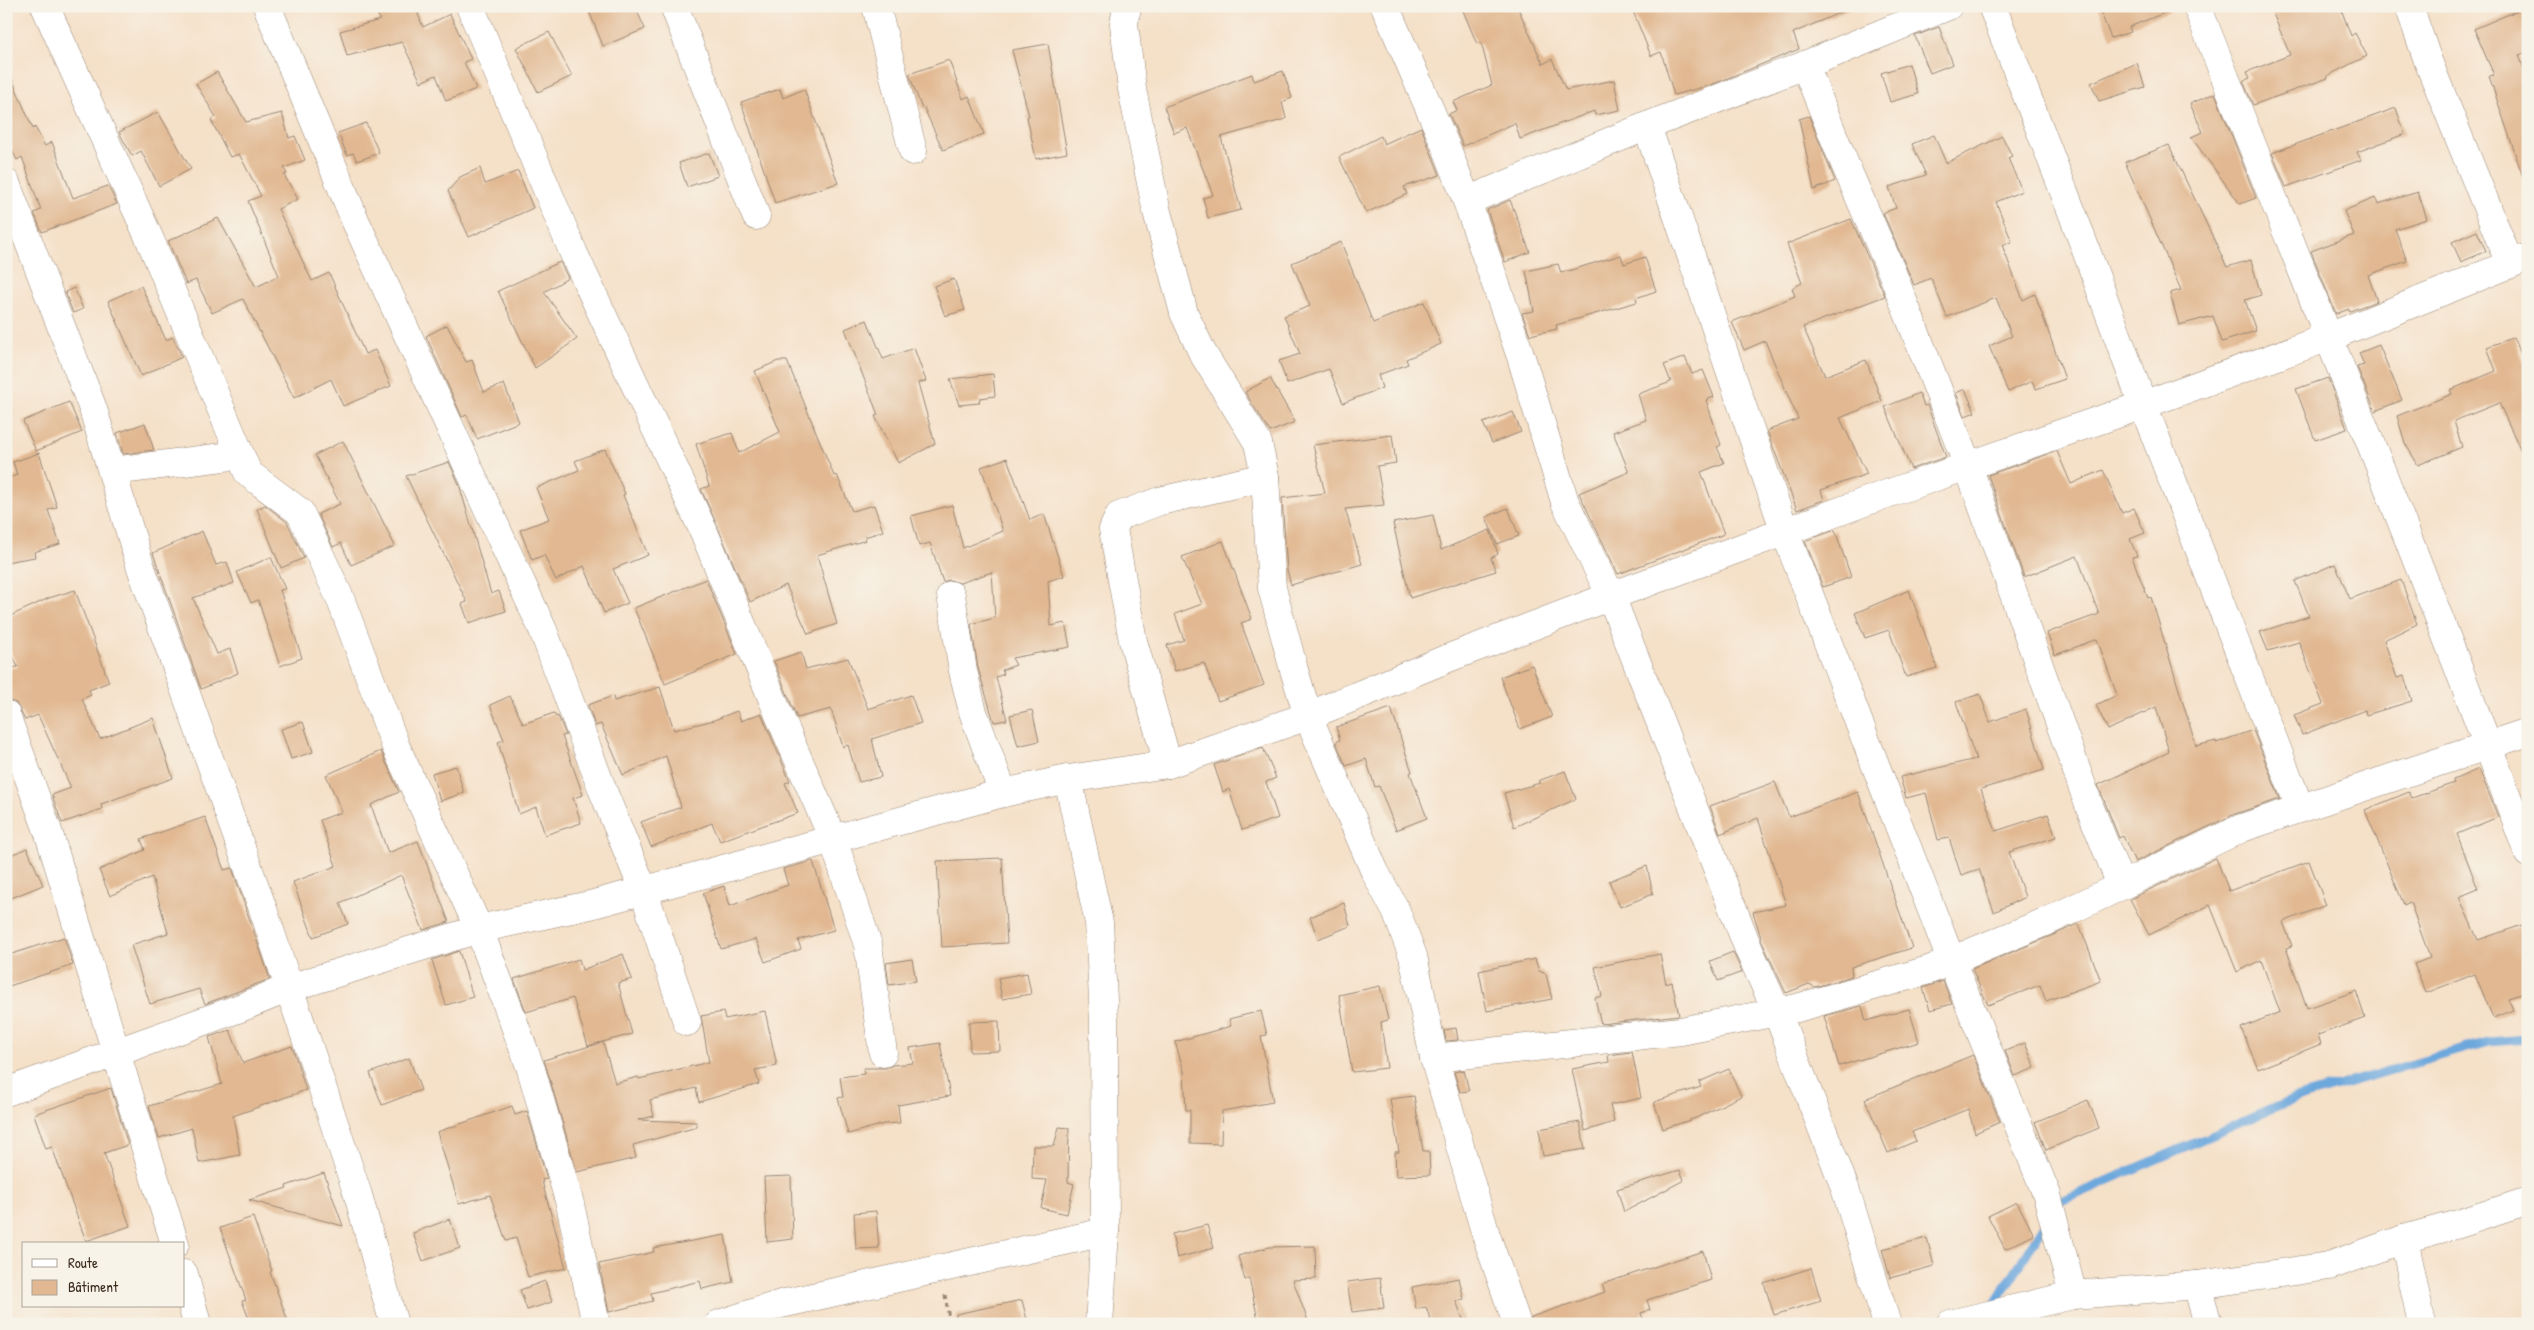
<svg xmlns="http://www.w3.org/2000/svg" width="2534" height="1330" font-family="'Patrick Hand',sans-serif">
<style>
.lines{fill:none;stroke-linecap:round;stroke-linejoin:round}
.stream{stroke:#6da8dd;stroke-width:9}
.building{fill:#e1b891}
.minor-casing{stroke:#988573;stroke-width:29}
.path{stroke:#988573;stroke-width:3;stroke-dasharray:4 4;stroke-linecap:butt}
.minor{stroke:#fff;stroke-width:28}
</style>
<rect width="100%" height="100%" fill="#f7f3e8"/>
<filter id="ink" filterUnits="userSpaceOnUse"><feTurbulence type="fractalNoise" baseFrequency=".02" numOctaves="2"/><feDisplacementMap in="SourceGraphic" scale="10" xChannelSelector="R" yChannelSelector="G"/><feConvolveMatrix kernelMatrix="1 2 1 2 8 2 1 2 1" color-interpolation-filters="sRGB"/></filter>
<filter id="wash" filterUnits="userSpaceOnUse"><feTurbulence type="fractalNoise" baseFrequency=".0096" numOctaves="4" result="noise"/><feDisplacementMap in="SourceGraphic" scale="20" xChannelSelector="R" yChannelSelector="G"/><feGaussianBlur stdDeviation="1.12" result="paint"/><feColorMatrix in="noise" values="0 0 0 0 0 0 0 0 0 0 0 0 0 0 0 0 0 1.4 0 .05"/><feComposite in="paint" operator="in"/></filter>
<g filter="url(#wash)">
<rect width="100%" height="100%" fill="#f5e0c8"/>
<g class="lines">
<g class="stream">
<path d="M2055,1208L2059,1202L2299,1097L2488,1042L2528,1039"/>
<path d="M1993,1307L2047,1221"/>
<path d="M1930,1324L1947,1319"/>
</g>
</g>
<g id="blocks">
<g class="building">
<path d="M374,6H415L423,27L450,14L471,59L464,62L476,89L446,101L436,75L421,82L402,42L347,56L340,31L380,20Z"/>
<path d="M587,6H635L645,29L603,46Z"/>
<path d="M1461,6H1517L1543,64L1552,59L1566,90L1614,80L1620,110L1595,115L1594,111L1520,139L1515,123L1463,146L1449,114L1457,110L1453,102L1492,85L1481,42L1477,44Z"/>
<path d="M1631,6H1855L1793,33L1799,49L1711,85L1674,95L1661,52L1651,56Z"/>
<path d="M2098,6H2177V8L2129,27L2131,32L2111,38Z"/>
<path d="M2270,6H2340L2351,36L2355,33L2367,56L2327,76L2328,78L2253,105L2243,81L2250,78L2247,72L2290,55Z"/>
<path d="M2528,6V52L2519,55L2528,80V179L2524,180L2489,76L2494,75L2474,29Z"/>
<path d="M1939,27L1953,64L1930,73L1915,36Z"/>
<path d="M549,32L572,76L538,92L516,48Z"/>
<path d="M1048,44L1067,153L1036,159L1027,117L1029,116L1012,50Z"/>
<path d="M949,60L963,99L969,96L984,134L943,150L924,108L922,109L909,74Z"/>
<path d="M2137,63L2145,87L2099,101L2091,83Z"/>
<path d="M1909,64L1918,94L1890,102L1881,73Z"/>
<path d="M6,65L33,129L35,127L45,146L52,142L73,198L108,186L117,204L42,232L34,213L41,210L22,157L17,160L6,139Z"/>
<path d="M1283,71L1292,98L1282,102L1286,119L1221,137L1241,210L1208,218L1203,198L1213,195L1187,128L1174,133L1164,107L1252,74L1254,81Z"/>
<path d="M217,72L246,122L282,113L289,138L295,136L305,160L284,168L287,174L284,175L298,199L278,209L312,281L329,273L365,354L375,350L391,386L343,406L331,379L294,398L243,299L212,313L196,280L186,284L168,241L218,218L256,287L279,276L248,201L261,196L239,154L230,157L211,120L216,117L196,84Z"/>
<path d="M780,89L783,98L804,89L838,183L775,203L741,102Z"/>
<path d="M2215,93L2256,198L2240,204L2191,137L2203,132L2190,104Z"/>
<path d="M2396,108L2405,134L2357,152L2361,160L2286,187L2272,153Z"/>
<path d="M158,112L191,169L159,186L141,151L132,156L119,132Z"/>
<path d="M1809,116L1835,181L1814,190L1799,119Z"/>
<path d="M366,123L379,153L357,161L353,153L347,155L338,133Z"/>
<path d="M1421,127L1440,175L1404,187L1407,194L1366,213L1339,157L1381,136L1384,144Z"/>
<path d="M1934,135L1946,163L2002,136L2012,156L2008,158L2022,191L1996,202L2012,242L2002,245L2023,300L2035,294L2065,379L2036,389L2032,381L2008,392L1989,346L2012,336L1996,298L1947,317L1931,278L1914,285L1883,213L1896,208L1889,187L1926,175L1912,144Z"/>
<path d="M2169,145L2227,267L2251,260L2261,295L2245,300L2256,331L2222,342L2213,316L2179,325L2170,293L2181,290L2125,162Z"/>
<path d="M709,153L718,176L687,187L679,163Z"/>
<path d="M480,168L485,184L518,171L533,208L469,237L448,191L460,177Z"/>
<path d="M2418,192L2427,219L2395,229L2407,261L2368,275L2377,301L2350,311L2349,309L2336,314L2311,251L2354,235L2344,211L2375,198L2378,204Z"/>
<path d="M1510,200L1530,252L1505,262L1487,210Z"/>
<path d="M1851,219L1885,296L1803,327L1825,376L1866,360L1882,401L1840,418L1867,474L1821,490L1824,500L1797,510L1767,431L1798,419L1765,341L1744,350L1732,322L1795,296L1792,288L1802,283L1787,244Z"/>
<path d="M2477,231L2486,251L2461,262L2452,242Z"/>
<path d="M1341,242L1373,323L1424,302L1441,344L1406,359L1408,364L1378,375L1382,388L1343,403L1329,369L1287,384L1279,361L1300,354L1284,316L1310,306L1292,263Z"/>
<path d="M1621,255L1624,264L1645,257L1656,291L1636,298L1637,302L1556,325L1557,329L1530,335L1522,313L1534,311L1526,271L1558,264L1561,273Z"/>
<path d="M560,262L568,278L544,292L577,339L535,368L498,291Z"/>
<path d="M954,279L965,310L945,316L934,286Z"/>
<path d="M141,286L166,340L173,337L182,357L141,376L108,301Z"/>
<path d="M74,288L83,309L73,313L65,292Z"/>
<path d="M867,320L883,359L914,348L926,381L918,383L935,444L898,463L875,416L878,415L845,329Z"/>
<path d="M447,325L466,362L472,360L484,392L504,384L519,422L477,439L467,415L462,417L426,336Z"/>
<path d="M2514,337L2528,372V466L2499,403L2454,421L2462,447L2418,465L2405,443L2397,416L2452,394L2450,390L2496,371L2487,347Z"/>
<path d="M2379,345L2402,400L2375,411L2357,367L2364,365L2359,353Z"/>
<path d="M1685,357L1692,374L1703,370L1714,397L1706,400L1721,445L1717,447L1724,463L1701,472L1724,534L1618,574L1579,493L1629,472L1613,432L1646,420L1638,394L1671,382L1664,365Z"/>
<path d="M778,361H787L834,476L837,475L852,511L874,505L883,531L865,537L866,540L817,555L837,624L808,634L786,585L750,602L701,489L709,486L696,444L732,433L739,453L780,432L755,371Z"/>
<path d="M993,374L995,396L980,398L979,403L959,405L950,379Z"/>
<path d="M1270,378L1295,422L1270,432L1245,392Z"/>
<path d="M2328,378L2347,429L2315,440L2296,389Z"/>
<path d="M1965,389L1975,412L1965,416L1956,393Z"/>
<path d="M1919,393L1924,406L1927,405L1946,457L1911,469L1885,407Z"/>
<path d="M69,402L82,432L36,451L23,421Z"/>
<path d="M1513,412L1521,432L1492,443L1483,423Z"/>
<path d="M145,423L154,450L123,454L117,433Z"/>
<path d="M1392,435L1396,463L1377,466L1384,505L1345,509L1362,564L1291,585L1287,570L1282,498L1325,493L1313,445Z"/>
<path d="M343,441L395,546L351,565L341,543L333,547L318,514L340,504L315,455Z"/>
<path d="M605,449L625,494L623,495L648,555L613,569L628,603L604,613L584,566L556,580L544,555L532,560L520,530L549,519L536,488L579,470L575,461Z"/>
<path d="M2057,451L2071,484L2103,470L2122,513L2134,508L2145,533L2130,539L2137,556L2132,557L2148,598L2151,597L2196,746L2216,741V743L2253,730L2280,799L2235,814L2135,862L2123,836L2119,838L2098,785L2169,752L2156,707L2108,730L2096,705L2117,695L2097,639L2055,655L2047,633L2099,614L2077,556L2024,577L1988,475Z"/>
<path d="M39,453L57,507L48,510L60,544L34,552L35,557L6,562V479L17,475L13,462Z"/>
<path d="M1007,458L1030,520L1044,514L1064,576L1048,581L1051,626L1065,623L1070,647L1012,658L1016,665L1002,670L1004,674L996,677L1007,720L994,722L978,668L971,624L995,618L992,572L960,583L949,580L943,582L930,543L919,546L911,516L952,505L963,548L1003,531L981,467Z"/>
<path d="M449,462L459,484L491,594L499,591L506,611L469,623L462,604L467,602L406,476Z"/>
<path d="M265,505L287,522L304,558L281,568L257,509Z"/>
<path d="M1508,508L1519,536L1497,544L1486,517Z"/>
<path d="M1433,515L1441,550L1490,530L1498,554L1491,558L1496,571L1410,598L1393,523Z"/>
<path d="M1835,530L1851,577L1823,587L1805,541Z"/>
<path d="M202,531L216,565L227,562L234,583L193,598L217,654L230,649L238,673L201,689L153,553Z"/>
<path d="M1223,541L1252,619L1241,623L1264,685L1218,701L1204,663L1175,671L1167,645L1184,640L1175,614L1202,604L1182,557Z"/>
<path d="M271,557L285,589L280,590L302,658L280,666L258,600L251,603L237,572Z"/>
<path d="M2335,564L2350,599L2401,580L2417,624L2384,640L2397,678L2404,676L2412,701L2366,715L2365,710L2302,735L2294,715L2323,704L2299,642L2268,651L2260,632L2309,616L2295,581Z"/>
<path d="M706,579L737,654L665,684L634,608Z"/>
<path d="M75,590L109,682L89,690L91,695L82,699L100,739L153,718L173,778L101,804L102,809L62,823L52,795L71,788L38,715L25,720L16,703L6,700V669L18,667L6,642V618L49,598Z"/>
<path d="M1909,590L1937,668L1906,677L1889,630L1865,638L1855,613Z"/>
<path d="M801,652L806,669L848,658L868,709L911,695L921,723L872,739L881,777L859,782L848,745L843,747L831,709L797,718L774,661Z"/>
<path d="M1532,665L1552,717L1520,729L1500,677Z"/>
<path d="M660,687L674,730L714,720L737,711L741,721L761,713L790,781L785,783L798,813L720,841L712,823L651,847L641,822L681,807L666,756L623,775L601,724L595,726L588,705L613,696L614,701Z"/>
<path d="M1980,694L1990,722L2026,709L2044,770L1981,789L1996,831L2048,814L2056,837L2009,852L2025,897L1994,912L1979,869L1961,875L1949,838L1938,840L1926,793L1906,798L1900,777L1976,759L1956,702Z"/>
<path d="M510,696L523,724L554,713L556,717L558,716L566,735L562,736L583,795L573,798L581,823L545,835L536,807L519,814L498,742L504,740L490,705Z"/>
<path d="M1391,708L1412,772L1410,773L1427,818L1396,830L1379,786L1375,787L1366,759L1346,766L1336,742L1340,740L1336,727Z"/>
<path d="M1032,710L1039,741L1018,746L1010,715Z"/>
<path d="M303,722L313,752L291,759L281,729Z"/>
<path d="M1263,748L1276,778L1266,782L1278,818L1242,830L1229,789L1223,792L1214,765Z"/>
<path d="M381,751L399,792L371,805L388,853L418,841L449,922L423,930L401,875L340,903L348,924L313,937L293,882L336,866L320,820L342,812L326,775Z"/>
<path d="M456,766L464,793L440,801L432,773Z"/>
<path d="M2479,769L2498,817L2457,834L2478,889L2459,897L2478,940L2528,923V992L2508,998L2513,1010L2493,1018L2475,974L2426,993L2414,964L2430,958L2410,902L2404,905L2365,810L2409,792L2412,798L2454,783L2453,780Z"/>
<path d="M1565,771L1576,799L1514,827L1504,793L1540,783L1538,781Z"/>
<path d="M1775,782L1789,817L1858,792L1912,948L1851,967L1852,976L1815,987L1809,984L1786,993L1763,944L1753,912L1786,905L1758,818L1720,834L1710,806Z"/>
<path d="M205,817L224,870L232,868L270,979L205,1004L199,989L150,1004L131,945L168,933L152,877L110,896L99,870L145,850L141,839Z"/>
<path d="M27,848L43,885L6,900V857Z"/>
<path d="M1002,858L1007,943L942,947L937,861Z"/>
<path d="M2216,858L2229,891L2309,861L2326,905L2283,922L2292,946L2286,948L2307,1008L2356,991L2365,1018L2318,1035L2321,1044L2258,1069L2241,1028L2280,1012L2261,960L2237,972L2210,905L2149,935L2130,899Z"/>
<path d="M813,861L834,930L798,940L801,949L765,962L756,939L721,949L703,893L724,886L730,906L788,885L783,869Z"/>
<path d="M1647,866L1653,894L1620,907L1609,881Z"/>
<path d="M1344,903L1350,926L1318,939L1310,917Z"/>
<path d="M2079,924L2101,981L2046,1001L2040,985L1988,1005L1972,969Z"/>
<path d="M64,937L73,965L6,987V956Z"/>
<path d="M459,951L473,997L446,1005L432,960Z"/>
<path d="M1733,952L1742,972L1718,981L1710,961Z"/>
<path d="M623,954L632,979L618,983L632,1034L588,1046L573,998L526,1012L514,979L579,959L582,970Z"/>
<path d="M1660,954L1666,984L1672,982L1679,1015L1601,1024L1595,998L1602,996L1595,967Z"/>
<path d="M912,959L916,981L889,985L886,963Z"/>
<path d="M1535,959L1539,971L1546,974L1552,999L1487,1011L1479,971Z"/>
<path d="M1027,973L1031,994L1002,999L998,978Z"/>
<path d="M1943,981L1952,1004L1930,1010L1923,988Z"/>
<path d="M1380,986L1388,1020L1381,1022L1387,1068L1352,1072L1339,995Z"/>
<path d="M1862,1006L1866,1021L1909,1009L1919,1042L1839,1066L1824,1016Z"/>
<path d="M765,1011L777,1066L755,1070L759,1084L699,1102L696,1088L650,1100L654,1116L638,1120L696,1122L697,1127L633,1145L636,1158L577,1172L544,1060L603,1042L615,1083L638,1077L639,1079L709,1062L701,1016L723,1012L725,1019Z"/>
<path d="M1261,1011L1267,1035L1261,1036L1273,1102L1222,1111L1221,1144L1190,1143V1110H1186L1184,1071L1175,1042L1231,1026L1229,1019Z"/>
<path d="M999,1021L1000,1051L970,1052L969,1022Z"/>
<path d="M1456,1028L1458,1040L1446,1041L1444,1030Z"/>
<path d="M230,1030L243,1063L292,1046L306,1090L233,1116L240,1155L199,1163L192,1128L159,1138L149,1106L222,1084L209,1037Z"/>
<path d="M940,1043L950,1096L898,1105L900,1123L884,1124L848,1134L838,1098L843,1097L840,1077L864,1074L863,1068H885L893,1065L913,1063L910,1048Z"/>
<path d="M2025,1043L2035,1068L2015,1076L2005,1051Z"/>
<path d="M1632,1052L1641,1098L1610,1105L1614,1122L1585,1131L1572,1069L1609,1062L1608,1055Z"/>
<path d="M1973,1055L2000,1122L1975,1133L1968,1109L1912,1132L1916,1141L1888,1153L1865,1099Z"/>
<path d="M409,1058L421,1090L382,1105L370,1073Z"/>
<path d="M1729,1069L1741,1096L1696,1118L1663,1129L1654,1102L1701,1087L1699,1082Z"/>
<path d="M1464,1070L1469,1091L1460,1092L1454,1072Z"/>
<path d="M111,1088L128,1145L104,1153L130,1226L86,1241L52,1147L46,1149L34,1114Z"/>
<path d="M1414,1096L1423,1151H1429L1430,1175L1396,1176L1395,1152H1399L1390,1099Z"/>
<path d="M2088,1100L2099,1128L2046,1150L2035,1122Z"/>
<path d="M512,1106L515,1115L527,1111L547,1179L542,1180L544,1189L566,1268L528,1277L516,1238L506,1241L490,1195L459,1204L437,1132Z"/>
<path d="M1580,1122L1585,1149L1543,1156L1539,1129Z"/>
<path d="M1059,1127L1069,1128L1068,1182L1074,1184L1067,1214L1041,1208L1047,1180L1032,1179L1033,1146H1054Z"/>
<path d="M1680,1170L1684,1180L1624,1212L1617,1189Z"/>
<path d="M324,1173L343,1226L249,1200L287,1188L286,1186Z"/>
<path d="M791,1176L793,1239L767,1242L764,1177Z"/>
<path d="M2017,1202L2034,1235L2005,1249L1988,1216Z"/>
<path d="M876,1211L879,1248L856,1249L854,1213Z"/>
<path d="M253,1217L272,1271L270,1272L289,1324H251L242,1301L246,1300L220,1228Z"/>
<path d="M450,1219L460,1248L423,1261L413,1233Z"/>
<path d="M1207,1225L1214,1248L1177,1258L1172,1234Z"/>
<path d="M725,1235L733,1282L702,1289L700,1281L651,1293L653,1301L609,1312L599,1264L654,1252L653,1248Z"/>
<path d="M1927,1238L1934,1266L1890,1278L1882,1249Z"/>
<path d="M1315,1246L1316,1279L1293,1280L1309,1324H1259L1249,1278L1245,1280L1238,1256L1269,1247Z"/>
<path d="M1703,1251L1711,1280L1647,1300L1650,1310L1641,1313L1645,1324H1532L1531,1317L1605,1292L1602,1284Z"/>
<path d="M1811,1268L1821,1301L1774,1315L1764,1283Z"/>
<path d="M1380,1278L1384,1308L1352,1312L1347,1282Z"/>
<path d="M1459,1278L1464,1300L1456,1301L1465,1324H1432L1426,1307L1416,1309L1412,1287Z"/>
<path d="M545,1281L552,1302L527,1310L520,1290Z"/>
<path d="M1022,1300L1028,1324H957L956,1314Z"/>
</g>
</g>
</g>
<g filter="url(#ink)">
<use href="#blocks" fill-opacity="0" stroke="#988573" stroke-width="1"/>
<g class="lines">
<defs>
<g id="minor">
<path d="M45,6L151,242L248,473L300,512L340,598L396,747L479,929L531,1069L570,1204L596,1324"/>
<path d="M267,6L355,220L543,630L603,791L643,889L687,1022"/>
<path d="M470,6L574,254L704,532L779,715L833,839L868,945L883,1053"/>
<path d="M674,6L756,216"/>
<path d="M876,6L913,151"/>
<path d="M1127,6L1124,24L1132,89L1156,208L1184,313L1202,352L1258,443L1265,477L1272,588L1294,670L1308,716L1375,872L1396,911L1413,956L1434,1058L1486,1235L1517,1324"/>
<path d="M1385,6L1447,149L1467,201L1521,357L1565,502L1611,596L1749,950L1777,1012L1845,1188L1887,1324"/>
<path d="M1992,6L2073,215L2143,405L2300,808"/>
<path d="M2197,6C2308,288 2423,568 2528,853"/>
<path d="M2409,6L2428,61L2510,264"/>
<path d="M1805,65L1844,162L1891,270L1968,466L2090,808L2121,885"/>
<path d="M1647,126L1785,532L1951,960L2047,1195L2073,1295"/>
<path d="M6,183L93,409L140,565L264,912L358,1195L394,1324"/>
<path d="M1467,201L1647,126L1805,65L1948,6"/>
<path d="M113,471L239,455"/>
<path d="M951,595L963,671L973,712L1003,793"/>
<path d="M6,715L48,831L175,1244"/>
<path d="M1168,764L1133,641L1113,529L1119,516L1160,501L1265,477"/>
<path d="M1068,779L1099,923L1104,1019L1105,1232L1099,1324"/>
<path d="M1434,1058L1681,1031L1797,1008L1929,970L2052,919L2242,828L2528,732"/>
<path d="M6,1092L240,1008L289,988L479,929L590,905L1003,793L1068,779L1168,764L1308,716L1446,659L1611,596L1878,497L2143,405L2329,337L2528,257"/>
<path d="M2404,1239L2422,1324"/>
<path d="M184,1274L197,1324"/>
<path d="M2197,1285L2208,1324"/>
<path d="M719,1324L781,1304L1105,1232"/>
<path d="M1950,1324L2073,1295L2197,1285L2329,1266L2404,1239L2458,1224L2528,1201"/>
</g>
</defs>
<use href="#minor" class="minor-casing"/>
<path class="path" d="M945,1295L950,1324"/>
<use href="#minor" class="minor"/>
</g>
</g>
<rect width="2534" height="1330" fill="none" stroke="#f7f3e8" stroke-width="25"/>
<rect x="22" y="1242" width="162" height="65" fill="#f7f3e8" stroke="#aca397"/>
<rect x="32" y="1259" width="25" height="8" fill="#ffffff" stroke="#aca397"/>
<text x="68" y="1268" font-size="15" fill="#3b2a1e">Route</text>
<rect x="32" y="1280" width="25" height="15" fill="#e1b891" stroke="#aca397"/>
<text x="68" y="1292" font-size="15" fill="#3b2a1e">Bâtiment</text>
</svg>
